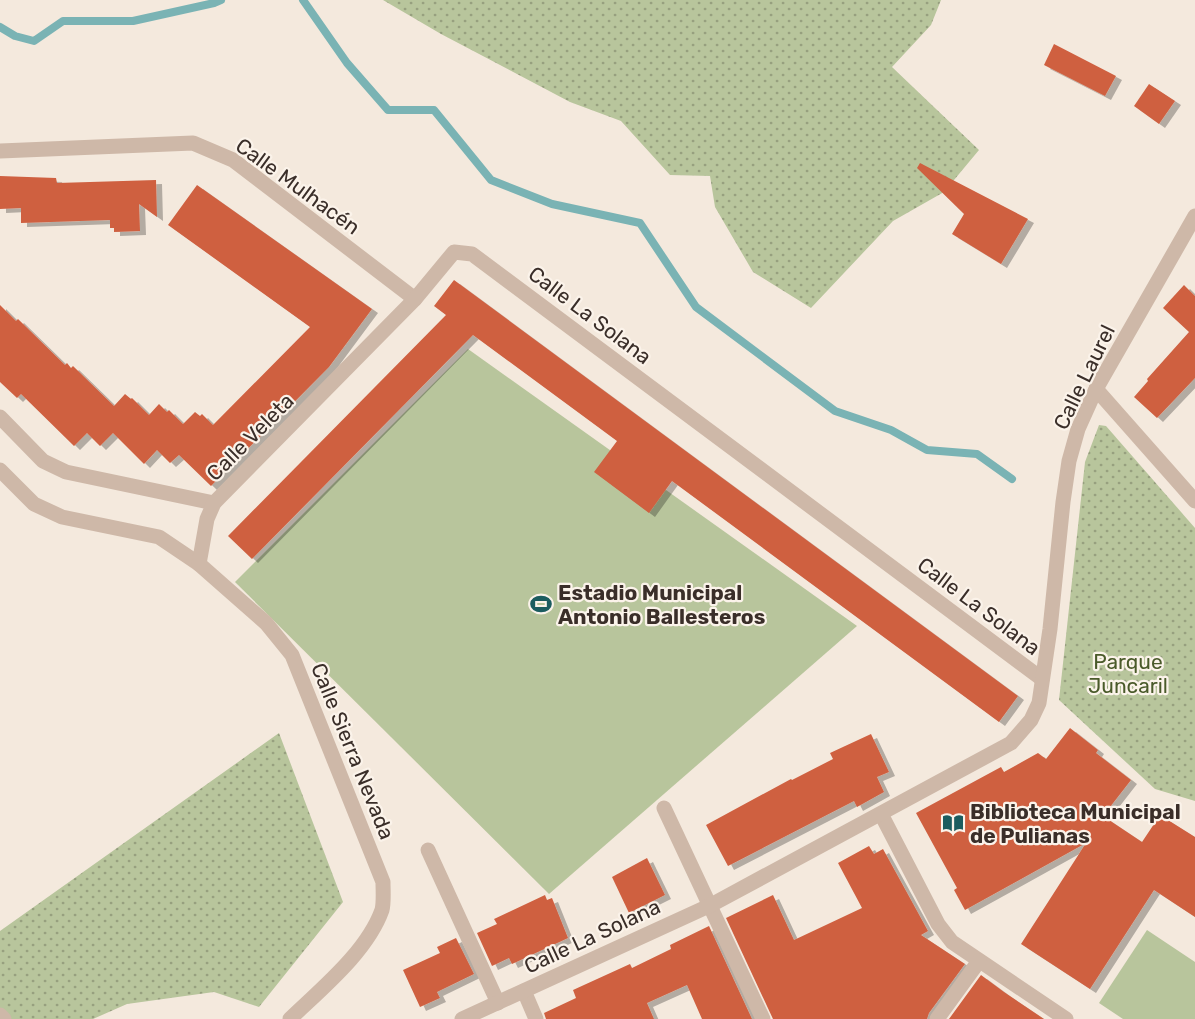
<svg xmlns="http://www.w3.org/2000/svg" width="1195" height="1019" font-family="Rubik,sans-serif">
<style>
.green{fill:url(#green-dots)}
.pitch{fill:#b8c59c}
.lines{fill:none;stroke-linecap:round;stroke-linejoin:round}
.stream{stroke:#7ab3b4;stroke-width:8}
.building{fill:#cf6041;filter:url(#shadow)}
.minor{stroke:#ceb8a8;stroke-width:15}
.labels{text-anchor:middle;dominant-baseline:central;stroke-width:4.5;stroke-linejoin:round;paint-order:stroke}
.street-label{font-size:21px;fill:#3a2e29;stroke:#fbf3ea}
.poi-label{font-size:21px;font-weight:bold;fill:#3a2e29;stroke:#fbf3ea;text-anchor:start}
.park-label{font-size:21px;fill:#4a5a2a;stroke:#fbf3ea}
</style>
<defs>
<pattern id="green-dots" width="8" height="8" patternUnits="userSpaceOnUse" patternTransform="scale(1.5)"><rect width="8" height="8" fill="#b8c59c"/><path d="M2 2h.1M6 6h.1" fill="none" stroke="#97a07f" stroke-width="1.8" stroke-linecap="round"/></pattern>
<filter id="shadow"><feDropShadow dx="6" dy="4" stdDeviation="0" flood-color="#0004"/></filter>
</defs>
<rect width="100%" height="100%" fill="#f4e9dd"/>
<g class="green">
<path d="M383,0H941L931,25L892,67L979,150L944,192L893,221L811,308L753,272L715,207L710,176L670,175L621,121L570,102L441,34Z"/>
<path d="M1099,425L1106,426L1195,528V801L1155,789L1059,700L1085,462Z"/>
<path d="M279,733L343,902L259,1007L214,992L127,1004L93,1019H0V931Z"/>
</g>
<g class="pitch">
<path d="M468,349L857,626L549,894L235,582Z"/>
<path d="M1147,930L1195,962V1019H1123L1099,1003Z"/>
</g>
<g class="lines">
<g class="stream">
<path d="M303,0L347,63L388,110H434L491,180L552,204L640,223L696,307L835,411L891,430L927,450L977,454L1012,479"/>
<path d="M0,27L15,36L34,41L63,21H133L214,3L221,0"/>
</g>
</g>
<g class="building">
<path d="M1054,44L1116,76L1105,96L1044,65Z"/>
<path d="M1149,84L1175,101L1159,124L1134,106Z"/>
<path d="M920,163L1028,219L1001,264L952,234L964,214L917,168Z"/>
<path d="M0,176L56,178L57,183L156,180L157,217L139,204L140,231L114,232V228H110V220L21,223V208L0,209Z"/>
<path d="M197,185L372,309L329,367L211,486L179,455L170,463L157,450L144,464L113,433L100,446L87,433L74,446L21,394L17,398L0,382V305L16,321L18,319L65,365L67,363L71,368L73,366L114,406L125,394L131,399L132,398L149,415L159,404L167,412L169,410L183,424L195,412L200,416L202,414L213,425L310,327L168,225Z"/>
<path d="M454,280L1018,696L999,722L672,481L649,513L594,472L617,441L473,335L252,559L228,536L446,315L434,306Z"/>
<path d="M1184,285L1195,296V378L1157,418L1134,397L1148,381L1147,379L1189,332L1163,308Z"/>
<path d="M1070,728L1098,750L1096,753L1131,780L1103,816L1142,842L1160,815L1195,837V917L1154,890L1090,989L1021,944L1086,843L965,910L954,890L957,888L916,813L1001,767L1004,772L1038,753L1046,759Z"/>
<path d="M871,734L889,772L877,777L884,792L857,807L854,801L728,866L706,825L791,779L792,780L833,759L830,753Z"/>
<path d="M869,846L874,854L883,849L928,931L921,935L965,964L929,1013L927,1019H773L726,918L773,895L794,940L862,908L838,863Z"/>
<path d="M647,858L665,895L629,913L612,877Z"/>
<path d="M545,895L547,900L552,898L568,938L512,964L509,958L492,966L477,933L497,924L494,919Z"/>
<path d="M709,926L752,1019H702L687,985L647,1003L654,1019H546L544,1013L576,998L573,990L630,964L632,968L671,949L670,945Z"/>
<path d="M456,938L474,974L437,992L440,998L420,1007L403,970L440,953L437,947Z"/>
<path d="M981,975L1004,992L1044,1019H949Z"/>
</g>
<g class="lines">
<g class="minor">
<path d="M0,151L193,143L233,160L415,299"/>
<path d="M1096,389L1195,501"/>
<path d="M0,417L43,461L66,472L214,503"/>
<path d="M0,470L34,504L62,517L159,537L199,564"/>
<path d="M664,808L763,1019"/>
<path d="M881,814L938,924L952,942L1066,1019"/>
<path d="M428,850L498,1003"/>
<path d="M524,991L536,1019"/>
<path d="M0,1015L4,1019"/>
<path d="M290,1019C321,989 367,952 382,910C384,902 383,891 383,882L292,655L266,623L199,564L207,519L214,503L415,299L454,252L472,254L1042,679"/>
<path d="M462,1019L711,905L1011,743L1031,720L1039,703L1050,629L1063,502L1069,461L1078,429L1096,389L1195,216"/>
<path d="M937,1019L979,961"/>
</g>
</g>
<defs>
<symbol id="stadium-bare" viewBox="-9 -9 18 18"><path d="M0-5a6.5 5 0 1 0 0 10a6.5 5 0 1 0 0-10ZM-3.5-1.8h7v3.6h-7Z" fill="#1b5c5f" stroke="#fbf3ea" stroke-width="2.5" paint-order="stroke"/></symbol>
<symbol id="library-bare" viewBox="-9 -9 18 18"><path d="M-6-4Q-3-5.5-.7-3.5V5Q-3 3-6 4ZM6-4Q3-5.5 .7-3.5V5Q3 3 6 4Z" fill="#1b5c5f" stroke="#fbf3ea" stroke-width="2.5" paint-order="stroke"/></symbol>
</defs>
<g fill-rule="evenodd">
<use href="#stadium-bare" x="526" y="589" width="30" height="30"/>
<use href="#library-bare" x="938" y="808" width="30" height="30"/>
</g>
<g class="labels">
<g class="street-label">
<text transform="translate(298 186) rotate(36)">Calle Mulhacén</text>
<text transform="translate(590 315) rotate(37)">Calle La Solana</text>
<text transform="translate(1084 377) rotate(-64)">Calle Laurel</text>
<text transform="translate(250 437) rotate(-45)">Calle Veleta</text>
<text transform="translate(979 606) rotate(37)">Calle La Solana</text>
<text transform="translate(353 751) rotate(68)">Calle Sierra Nevada</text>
<text transform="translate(592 936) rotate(-25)">Calle La Solana</text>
</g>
<g class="poi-label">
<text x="558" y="592">Estadio Municipal<tspan x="558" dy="24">Antonio Ballesteros</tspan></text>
<text x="970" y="811">Biblioteca Municipal<tspan x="970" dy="24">de Pulianas</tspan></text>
</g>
<g class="park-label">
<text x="1128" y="661">Parque<tspan x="1128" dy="24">Juncaril</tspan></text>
</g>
</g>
</svg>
